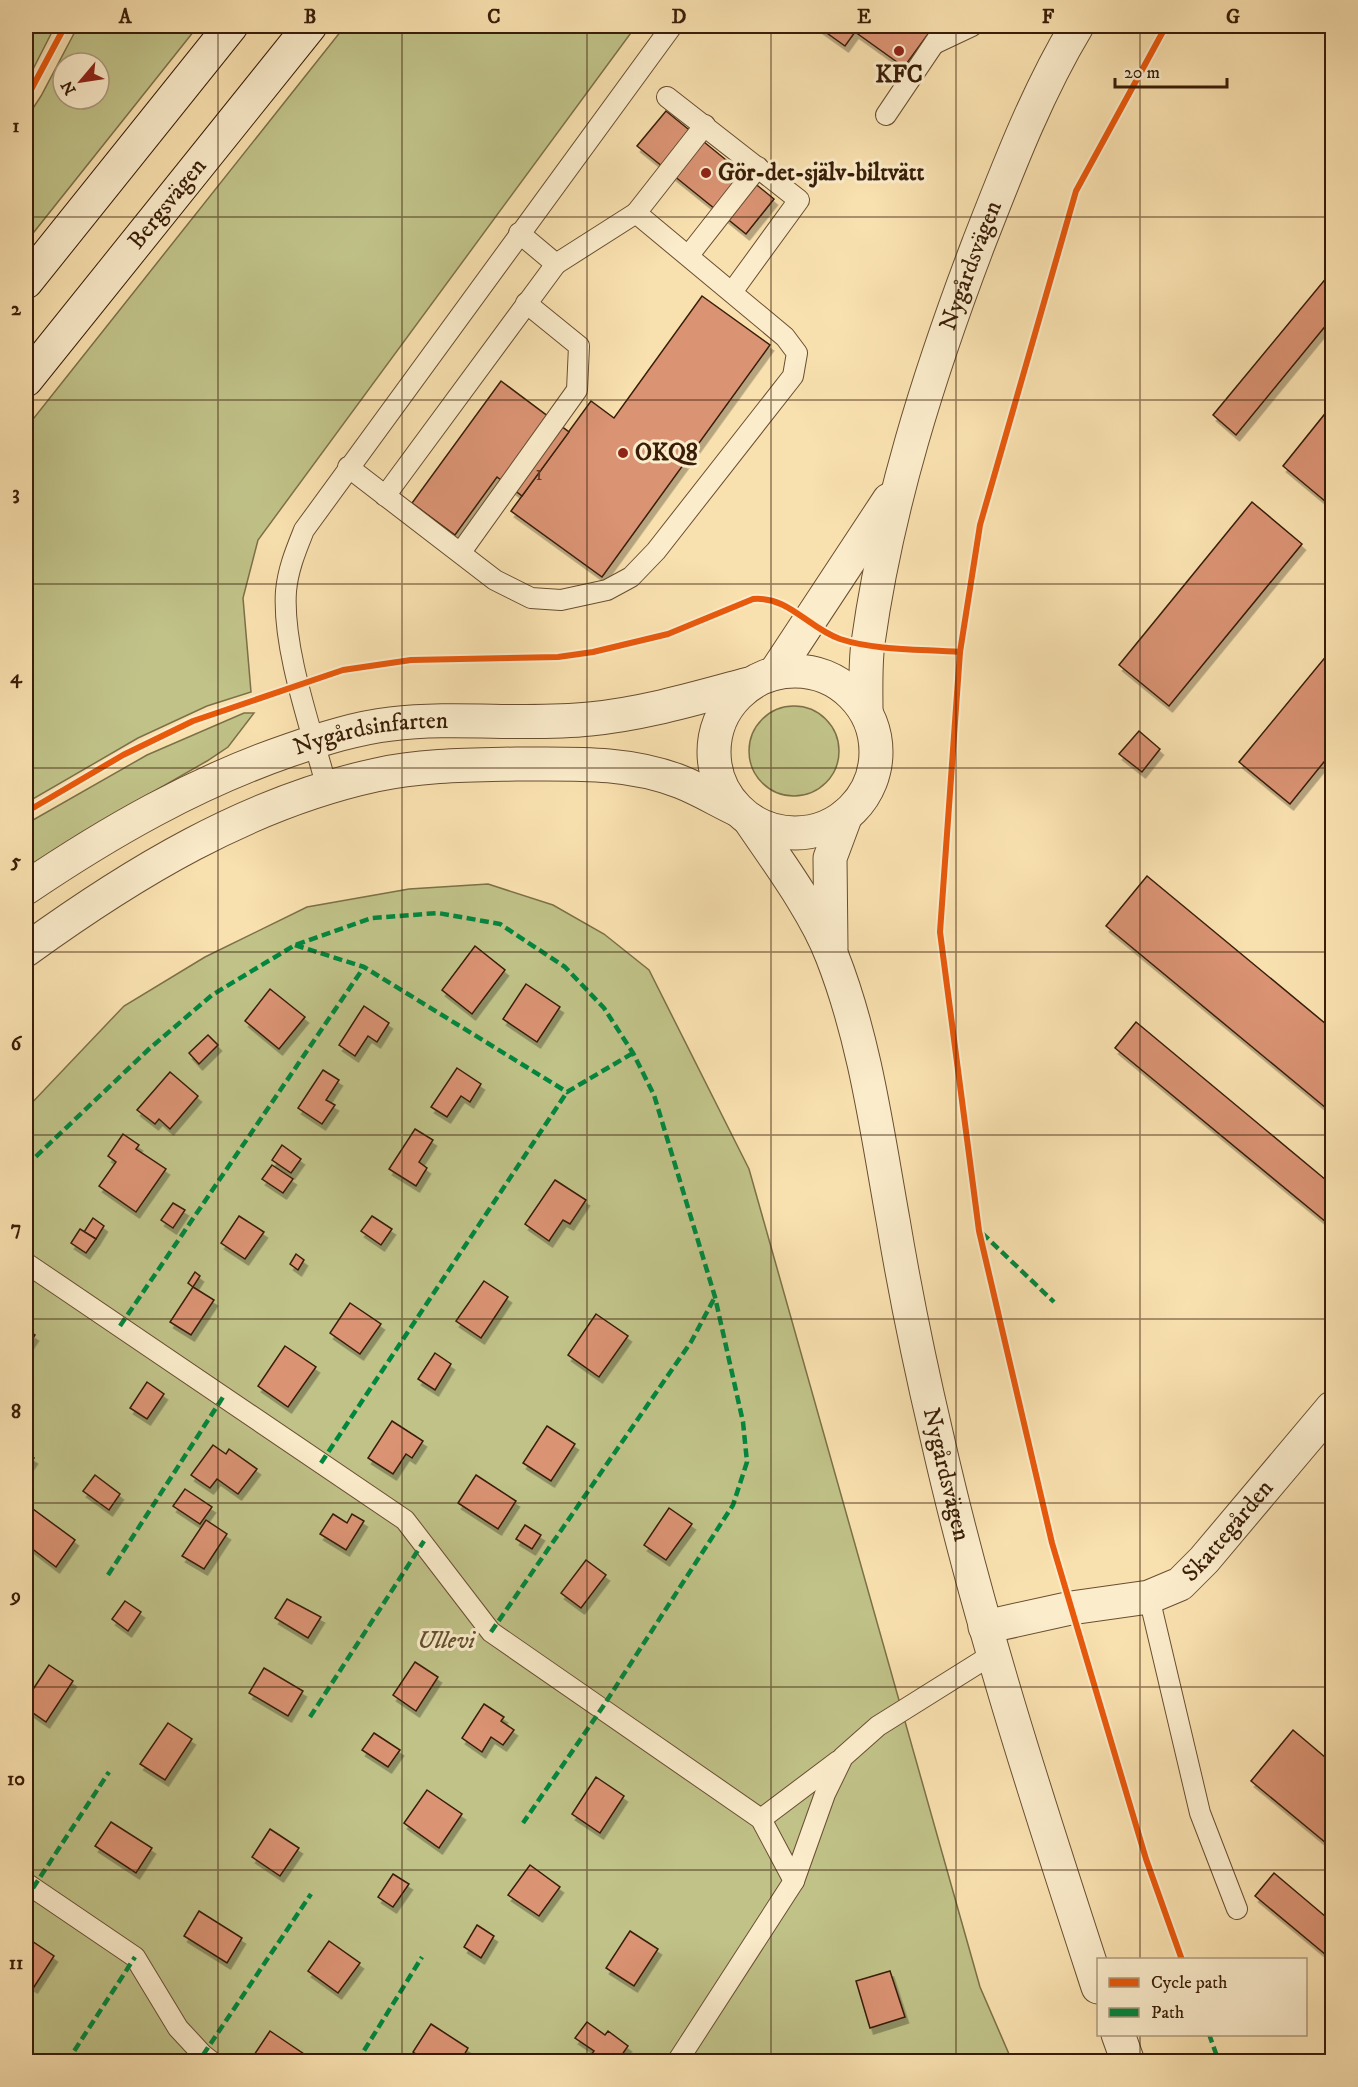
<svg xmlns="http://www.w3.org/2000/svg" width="1358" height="2087" font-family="'IM FELL DW Pica',serif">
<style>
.green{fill:#c0c288;stroke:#7c7048;stroke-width:1.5;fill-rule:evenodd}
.building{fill:#da9373;stroke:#391d08;stroke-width:1.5;filter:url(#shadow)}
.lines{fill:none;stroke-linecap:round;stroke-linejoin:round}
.service-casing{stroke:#694e32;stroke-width:22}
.minor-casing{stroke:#694e32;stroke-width:35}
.tertiary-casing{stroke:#694e32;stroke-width:35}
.secondary-casing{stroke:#391d08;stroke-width:35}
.service{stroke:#fbeccb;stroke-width:20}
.minor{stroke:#fbeccb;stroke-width:33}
.tertiary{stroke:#fbeccb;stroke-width:33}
.secondary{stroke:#fbeccb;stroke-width:33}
.quiet{stroke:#00873e;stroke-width:4.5;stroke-dasharray:9 4.5;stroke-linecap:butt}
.cycleway-casing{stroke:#fbeccb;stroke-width:10}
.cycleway{stroke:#e8590c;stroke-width:6}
.grid{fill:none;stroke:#391d08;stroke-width:1.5;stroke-opacity:0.55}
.poi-dot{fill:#8f2418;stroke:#fbeccb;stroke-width:2}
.labels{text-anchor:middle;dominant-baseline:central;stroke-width:6;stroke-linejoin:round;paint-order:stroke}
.number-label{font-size:21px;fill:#613a23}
.poi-label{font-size:24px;font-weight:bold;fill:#391d08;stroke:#fbeccb;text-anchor:start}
.street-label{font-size:24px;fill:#391d08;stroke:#fbeccb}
.park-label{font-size:24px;font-style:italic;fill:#624f2e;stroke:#fbeccb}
.neatline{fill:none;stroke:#391d08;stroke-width:2}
.grid-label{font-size:20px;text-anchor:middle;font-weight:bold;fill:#391d08}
</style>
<defs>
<filter id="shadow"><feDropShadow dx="3.5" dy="6" stdDeviation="0" flood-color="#0004"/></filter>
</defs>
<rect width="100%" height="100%" fill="#f9e1af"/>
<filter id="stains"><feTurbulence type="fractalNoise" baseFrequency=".00333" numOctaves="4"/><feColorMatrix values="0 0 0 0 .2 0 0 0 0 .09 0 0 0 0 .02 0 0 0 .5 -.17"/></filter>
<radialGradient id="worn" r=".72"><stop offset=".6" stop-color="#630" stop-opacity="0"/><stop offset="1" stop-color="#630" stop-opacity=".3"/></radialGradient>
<g class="green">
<path d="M26,26H55L26,83Z"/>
<path d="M78,26H198L26,242V119L41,96ZM63,63H99V99H63Z"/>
<path d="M345,26H636L258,540L243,598L251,692L207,706L138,738L26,803V428Z"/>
<circle cx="794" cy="751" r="45"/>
<path d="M244,713H254L228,747L207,761L78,835L26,871V824L147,755Z"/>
<path d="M488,884L553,905L604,934L649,970L749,1169L980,1987L1012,2061H26V1109L124,1006L205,957L307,907L409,889Z"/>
</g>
<g class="building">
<path d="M817,26H934L904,67L855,32L845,46Z"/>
<path d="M666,111L774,199L746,234L637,146Z"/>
<path d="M1332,271V318L1236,435L1213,415Z"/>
<path d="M702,296L770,345L602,577L511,511L591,401L614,418Z"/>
<path d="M501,381L569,432L522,496L497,477L455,535L412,503Z"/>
<path d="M1332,405V507L1283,466Z"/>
<path d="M1252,502L1302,544L1169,706L1119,665Z"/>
<path d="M1332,649V752L1290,804L1239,762Z"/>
<path d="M1139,731L1160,749L1142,772L1119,754Z"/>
<path d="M1147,876L1332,1029V1113L1106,926Z"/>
<path d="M475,946L505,970L472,1014L442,990Z"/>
<path d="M526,984L560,1007L537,1042L503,1019Z"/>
<path d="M270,989L305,1017L279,1049L245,1021Z"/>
<path d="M364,1006L389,1023L377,1042L368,1036L355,1056L339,1045Z"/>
<path d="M1136,1022L1332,1185V1227L1115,1048Z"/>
<path d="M208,1035L218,1045L199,1064L189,1053Z"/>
<path d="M457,1068L481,1084L470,1102L461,1096L447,1117L431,1107Z"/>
<path d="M323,1070L339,1080L326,1100L335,1105L322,1124L298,1108Z"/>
<path d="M170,1072L198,1096L170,1129L159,1119L155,1124L137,1110Z"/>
<path d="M415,1129L433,1140L419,1162L427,1168L416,1186L389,1169Z"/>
<path d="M123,1134L139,1145L136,1149L166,1169L136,1212L99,1186L116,1162L108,1156Z"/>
<path d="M282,1145L301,1159L291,1173L272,1160Z"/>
<path d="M272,1165L293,1179L283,1193L262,1179Z"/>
<path d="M555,1180L586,1200L570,1224L563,1220L549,1241L525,1224Z"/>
<path d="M173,1203L185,1210L173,1228L161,1220Z"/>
<path d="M239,1216L264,1232L245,1259L221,1243Z"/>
<path d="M372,1216L392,1229L381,1245L361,1231Z"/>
<path d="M93,1218L104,1226L96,1239L84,1232Z"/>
<path d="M80,1229L96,1239L86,1253L71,1243Z"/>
<path d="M296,1254L304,1260L298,1270L290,1264Z"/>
<path d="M195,1272L200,1276L193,1287L188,1283Z"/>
<path d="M484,1281L508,1297L481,1338L456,1321Z"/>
<path d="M193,1287L214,1300L191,1335L170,1322Z"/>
<path d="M350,1303L381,1324L360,1354L330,1333Z"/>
<path d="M596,1314L628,1336L599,1377L568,1355Z"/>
<path d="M26,1329L35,1335L26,1349Z"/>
<path d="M285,1346L316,1367L288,1407L258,1386Z"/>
<path d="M435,1353L451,1364L435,1390L418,1379Z"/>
<path d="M147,1382L164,1394L147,1419L130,1408Z"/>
<path d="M392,1421L423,1441L412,1458L406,1454L393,1474L368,1458Z"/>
<path d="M547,1426L575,1444L551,1481L523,1463Z"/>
<path d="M213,1445L226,1454L229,1449L257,1469L238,1494L217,1479L210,1488L191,1475Z"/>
<path d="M26,1453L34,1458L26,1470Z"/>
<path d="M95,1475L120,1494L109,1510L83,1491Z"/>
<path d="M476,1475L516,1501L498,1529L458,1503Z"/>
<path d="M185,1489L212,1507L200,1524L173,1506Z"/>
<path d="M669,1508L692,1524L666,1560L644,1545Z"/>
<path d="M33,1509L75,1540L56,1567L26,1544V1518Z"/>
<path d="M333,1514L347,1523L352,1514L364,1521L346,1550L320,1534Z"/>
<path d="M206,1520L227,1534L204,1569L182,1556Z"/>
<path d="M525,1525L541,1535L532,1549L516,1539Z"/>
<path d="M586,1560L606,1575L581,1608L561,1593Z"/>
<path d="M287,1599L321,1617L308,1638L275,1618Z"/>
<path d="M125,1601L141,1612L128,1631L112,1619Z"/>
<path d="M415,1662L438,1677L416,1711L393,1695Z"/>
<path d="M49,1665L73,1681L46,1722L26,1708V1700Z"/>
<path d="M264,1668L303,1691L288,1716L249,1693Z"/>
<path d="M484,1704L504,1717L501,1721L514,1730L503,1745L491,1737L482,1752L462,1738Z"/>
<path d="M168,1723L192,1739L165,1780L140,1764Z"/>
<path d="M1293,1730L1332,1763V1848L1251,1781Z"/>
<path d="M374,1733L400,1750L388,1767L362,1750Z"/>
<path d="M596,1777L624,1796L600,1833L572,1814Z"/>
<path d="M427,1790L462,1814L439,1848L404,1823Z"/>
<path d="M111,1822L152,1848L136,1873L95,1846Z"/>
<path d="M270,1829L299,1848L280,1876L252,1857Z"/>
<path d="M530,1865L560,1887L539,1916L508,1895Z"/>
<path d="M1274,1873L1332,1922V1960L1255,1896Z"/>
<path d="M393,1874L409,1884L393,1907L378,1897Z"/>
<path d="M199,1911L242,1938L227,1963L184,1936Z"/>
<path d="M477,1925L494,1936L481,1958L464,1947Z"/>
<path d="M630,1931L658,1949L634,1986L606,1968Z"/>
<path d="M26,1937L54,1956L34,1987L26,1982Z"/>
<path d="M329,1941L360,1963L338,1993L308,1971Z"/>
<path d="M890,1971L905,2017L870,2028L856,1981Z"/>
<path d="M587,2022L605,2035L608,2031L628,2046L617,2062H601L591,2055L594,2051L575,2038Z"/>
<path d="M431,2024L468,2048L460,2062H428L413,2052Z"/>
<path d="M270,2031L307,2056L303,2062H265L254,2055Z"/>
<path d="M110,2055L120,2062H106Z"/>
</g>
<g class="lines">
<defs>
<g id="service">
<path d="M936,43L972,26"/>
<path d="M667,97L799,200L732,292"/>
<path d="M886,115L946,26"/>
<path d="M636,213L705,125"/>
<path d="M689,255L758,167"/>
<path d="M348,467L495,580L531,598L561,600L607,590L631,577L656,551L793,376L797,353L785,337L636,213L556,264L519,233"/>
<path d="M385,496L556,264"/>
<path d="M461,552L577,390L579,346L526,303"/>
<path d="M327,788C312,731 282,649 286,591C288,569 296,550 304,530L672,26"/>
<path d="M26,1263L405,1520L491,1632L761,1819L794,1881"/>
<path d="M1149,1597L1200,1813L1237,1909"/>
<path d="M761,1819L838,1761"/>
<path d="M26,1883L135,1957L178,2028L203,2055L212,2062"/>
<path d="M677,2062L794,1881L825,1794L843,1757L878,1726L993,1654"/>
</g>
<g id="minor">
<path id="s1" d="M985,1627L1071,1608L1149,1597L1180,1584L1204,1560L1332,1408"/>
</g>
<g id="tertiary">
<circle cx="795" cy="752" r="81"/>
<path d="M775,673L889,500"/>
<path id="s2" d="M866,711C866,689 865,665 868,643C887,506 929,374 978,245C1007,171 1036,94 1077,26"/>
<path id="s3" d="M749,819C776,859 815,911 832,956C865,1040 877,1131 893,1220C905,1292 920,1365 937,1437C979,1623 1039,1806 1098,1987"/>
<path id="s4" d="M26,888C109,832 194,783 290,750C322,739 356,728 391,724C457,716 523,726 590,719C644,714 696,698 749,684"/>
<path d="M831,948L830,858L846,815"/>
<path d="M26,950C131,874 247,803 376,775C421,765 470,765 516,764C572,764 628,761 681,782C701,790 719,801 738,810"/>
<path d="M1118,2034L1128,2062"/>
</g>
<g id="secondary">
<path d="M26,282L231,26"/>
<path id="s5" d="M26,380L310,26"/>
</g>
</defs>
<use href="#service" class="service-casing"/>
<use href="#minor" class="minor-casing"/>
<use href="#tertiary" class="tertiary-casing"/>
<use href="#secondary" class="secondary-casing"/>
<use href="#service" class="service"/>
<use href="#minor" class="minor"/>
<use href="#tertiary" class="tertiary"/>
<use href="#secondary" class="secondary"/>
<g class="quiet">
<path d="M295,945L364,967L567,1092L633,1053"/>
<path d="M26,1166L149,1049L212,995L295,945L372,918L438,913L500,924L565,967L604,1008L633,1053L654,1095L715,1297L743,1422L747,1462L733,1505L602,1708L523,1823"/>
<path d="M982,1233L1054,1302"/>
<path d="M120,1326L364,967"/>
<path d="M321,1463L567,1092"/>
<path d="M108,1575L223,1397"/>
<path d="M491,1632L691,1342L715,1297"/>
<path d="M310,1717L424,1541"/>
<path d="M33,1888L109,1772"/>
<path d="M1209,2034L1219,2062"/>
<path d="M203,2055L311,1894"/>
<path d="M67,2062L135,1957"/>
<path d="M357,2062L422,1957"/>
</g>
<defs>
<g id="cycleway">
<path d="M1166,26L1076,191L980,525L960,652L940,932L979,1231L1052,1543L1146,1859L1182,1960"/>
<path d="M26,99L65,26"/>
<path d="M26,812L123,755L193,721L343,670L411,660L558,657L593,652L668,634L753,599C789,596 808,628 840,639C877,651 922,649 960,652"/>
</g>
</defs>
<use href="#cycleway" class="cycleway-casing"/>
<use href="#cycleway" class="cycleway"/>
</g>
<path class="grid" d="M218,26V2062M402,26V2062M587,26V2062M771,26V2062M956,26V2062M1140,26V1960M26,217H1332M26,400H1332M26,584H1332M26,768H1332M26,952H1332M26,1135H1332M26,1319H1332M26,1503H1332M26,1687H1332M26,1870H1332M1140,2034V2062"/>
<g class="poi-dot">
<circle cx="899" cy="51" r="6"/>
<circle cx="706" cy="173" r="6"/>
<circle cx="623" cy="453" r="6"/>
</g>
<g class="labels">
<g class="number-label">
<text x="539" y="474">1</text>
</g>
<g class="poi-label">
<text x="899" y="75" text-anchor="middle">KFC</text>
<text x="718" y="173">Gör-det-själv-biltvätt</text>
<text x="635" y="453">OKQ8</text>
</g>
<g class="street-label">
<text stroke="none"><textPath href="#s5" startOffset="226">Bergsvägen</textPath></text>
<text stroke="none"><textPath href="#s2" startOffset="460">Nygårdsvägen</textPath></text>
<text stroke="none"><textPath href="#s4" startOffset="382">Nygårdsinfarten</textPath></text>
<text stroke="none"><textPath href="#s3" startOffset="692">Nygårdsvägen</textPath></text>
<text stroke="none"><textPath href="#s1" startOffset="272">Skattegården</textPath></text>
</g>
<g class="park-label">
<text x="446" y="1641">Ullevi</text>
</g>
</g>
<rect width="1358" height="2087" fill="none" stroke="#f9e1af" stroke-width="66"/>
<rect x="1097" y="1958" width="210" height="78" fill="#fbeccb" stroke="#ad997d" stroke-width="1.5"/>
<rect x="1109" y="1978" width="30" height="9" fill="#e8590c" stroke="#ad997d" stroke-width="1.5"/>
<text x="1151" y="1988" font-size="18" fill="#391d08">Cycle path</text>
<rect x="1109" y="2008" width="30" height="9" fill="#00873e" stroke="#ad997d" stroke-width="1.5"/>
<text x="1151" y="2018" font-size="18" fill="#391d08">Path</text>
<g transform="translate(81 81) rotate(241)"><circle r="28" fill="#fbeccb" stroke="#ad997d" stroke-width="1.5"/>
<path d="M0-4.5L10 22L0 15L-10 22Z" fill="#8f2418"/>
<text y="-9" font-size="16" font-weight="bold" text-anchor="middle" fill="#391d08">N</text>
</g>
<path d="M1115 78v9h112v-9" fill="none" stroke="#391d08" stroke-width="3"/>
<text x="1124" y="78" font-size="18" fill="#391d08" stroke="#fbeccb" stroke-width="4.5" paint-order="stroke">20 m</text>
<rect x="33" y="33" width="1292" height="2021" class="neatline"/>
<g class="grid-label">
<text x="125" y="23">A</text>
<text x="310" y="23">B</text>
<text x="494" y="23">C</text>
<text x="679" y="23">D</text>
<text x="864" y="23">E</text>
<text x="1048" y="23">F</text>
<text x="1233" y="23">G</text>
<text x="16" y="132">1</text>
<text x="16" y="315">2</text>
<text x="16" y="499">3</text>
<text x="16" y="683">4</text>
<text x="16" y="867">5</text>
<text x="16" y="1050">6</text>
<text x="16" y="1234">7</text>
<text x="16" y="1418">8</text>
<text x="16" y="1602">9</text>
<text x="16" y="1785">10</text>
<text x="16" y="1969">11</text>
</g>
<rect width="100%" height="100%" filter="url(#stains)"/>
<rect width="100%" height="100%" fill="url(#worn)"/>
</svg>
